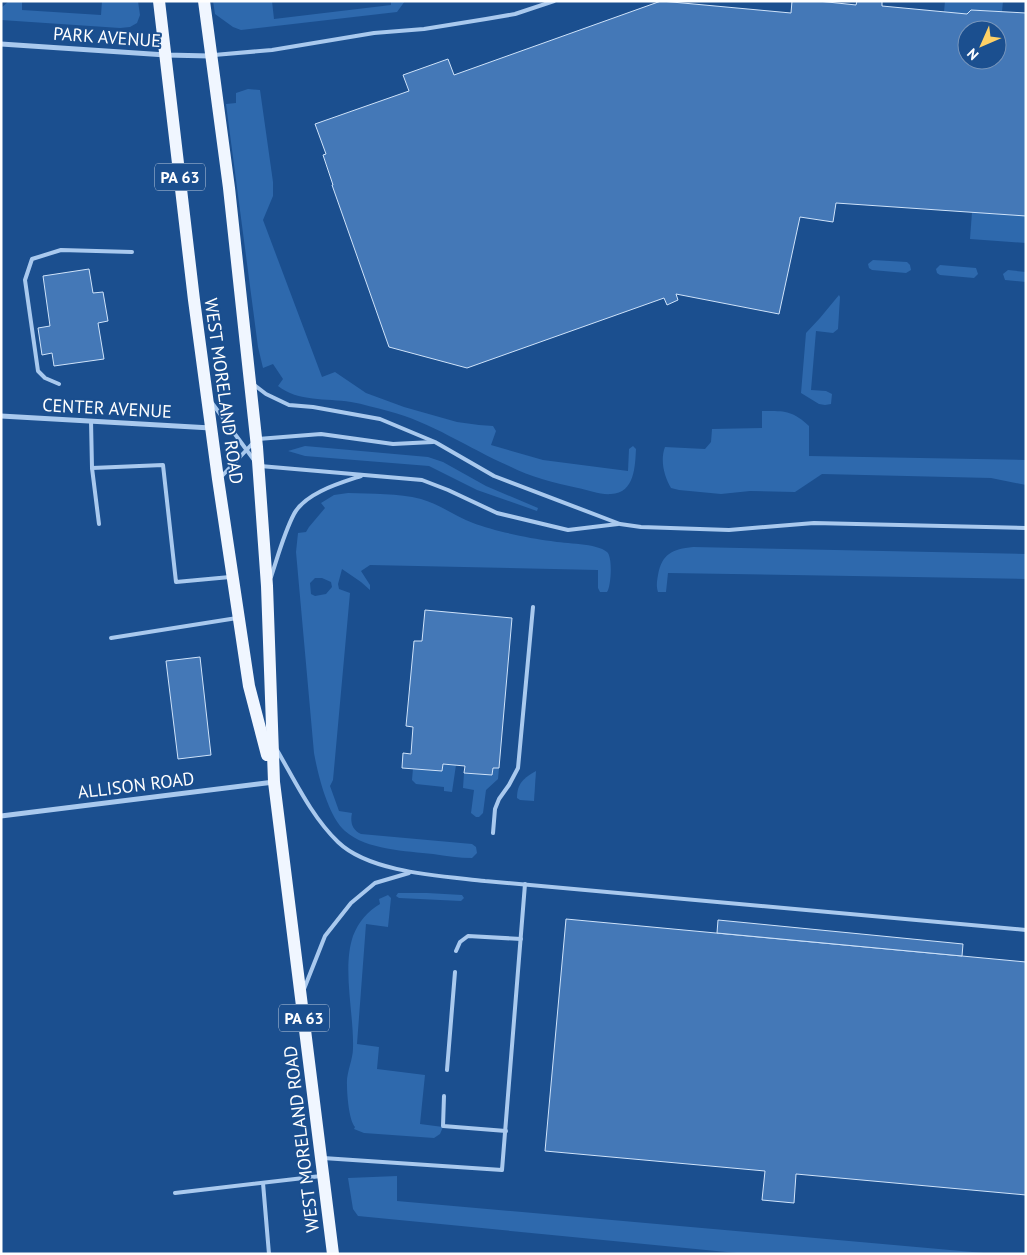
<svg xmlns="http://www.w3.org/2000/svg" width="1027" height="1255" font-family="'PT Sans',sans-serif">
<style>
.green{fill:#2e69ad;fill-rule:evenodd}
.building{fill:#4478b7;stroke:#cfe3fa;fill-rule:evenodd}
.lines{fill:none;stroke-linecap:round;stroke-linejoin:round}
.service{stroke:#a9c9ee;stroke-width:4}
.minor{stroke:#a9c9ee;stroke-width:5}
.primary{stroke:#f0f6ff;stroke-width:12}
.labels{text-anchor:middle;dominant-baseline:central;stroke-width:4;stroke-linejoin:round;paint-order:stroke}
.shield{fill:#1b4f8f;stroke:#bbcadd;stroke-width:1}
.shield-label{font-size:16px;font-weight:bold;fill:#fff}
.street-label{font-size:18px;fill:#fff;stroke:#1b4f8f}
</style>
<rect width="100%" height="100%" fill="#1b4f8f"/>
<g class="green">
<path d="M9,1H22V10L101,15L102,1H138L140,15L137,23L130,27L120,28L1,20V8Z"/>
<path d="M213,1H272L274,19L391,5V1H405L397,12L241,30L233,27L215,14Z"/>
<path d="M945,1H1003L1002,12L971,10L967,14L944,12Z"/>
<path d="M248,89L260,90L273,182V196L263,220L322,377L335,372L366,393L404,407L457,422L479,425L493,426L496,431L491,445L543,460L628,471L629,449L633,446L636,449C635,466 635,493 611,494C601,495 588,490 578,488C554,483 531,477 509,466C468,448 431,422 388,411C376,408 363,404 351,402C326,398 298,402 278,386L283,379L273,364L263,368L258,347L226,104L236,103V93Z"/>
<path d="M972,212L1026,216V243L970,239Z"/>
<path d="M873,260L907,262L910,265L911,270L906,273L872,270L869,268L868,264Z"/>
<path d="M940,265L976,268L978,274L974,278L940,275L937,273L936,269Z"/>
<path d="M1008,270L1026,272V282L1005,280L1003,274Z"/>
<path d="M839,295L840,297L838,329L833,333L816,331L811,390L826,391L832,394L831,404L825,405L819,404L801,393L806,333L820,318Z"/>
<path d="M762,411C784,411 792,410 809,426V456L1026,460V485L991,478L822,474L795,492L750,491L721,494L679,490L671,488C664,476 660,460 665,447L705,449L711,442L712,429L762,428Z"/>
<path d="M305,446L428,457L443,462L486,486L538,508L537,511L477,490L429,466L305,456L288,451Z"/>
<path d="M348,493C372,494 398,493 421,499C439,504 455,516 473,523C494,531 528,538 551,541C565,544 597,543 607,552C613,557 611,587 607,592H600L598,588V570L370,565L361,571L370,585V590L361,582L342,569L338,584L339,589L350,593L333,780L330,786L339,811L352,813C350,822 352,830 361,834L472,844L476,847L477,853L472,858C459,858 446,856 433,854C407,851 366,850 345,831C328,816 318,775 314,753L296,552L298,533L306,532L309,527L325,508L321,503L334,495ZM315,578H322L331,582L332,587L326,594L315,596L311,594L310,583Z"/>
<path d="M693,547L1026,554V579L668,573L666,592H658C656,586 657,581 658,575C662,554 672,549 693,547Z"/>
<path d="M443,764L456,765L452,792L444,791V787L416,784L412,780L413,768L442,771Z"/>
<path d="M493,768H499L498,779L486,790L483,813L479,817H476L471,813L474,790L463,788L464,773L492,775Z"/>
<path d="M536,771L534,801L520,800L517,798C517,783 524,778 536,771Z"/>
<path d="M398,893H427L462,895L464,898L461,901L399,898L396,896Z"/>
<path d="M388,895L391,898L388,927L366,924L357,1044L379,1047L377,1069L425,1075L420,1124L443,1127L440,1134L434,1138L364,1133L354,1129L355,1127C349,1120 347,1095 347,1085C346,1073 353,1060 353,1048C354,1014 342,968 353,936C359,921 367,912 380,904L379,899Z"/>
<path d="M397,1176V1201L995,1254H747L358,1216L353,1209L348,1178Z"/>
</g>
<g class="building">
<path d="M661,1L791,13L792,1H818L856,5L857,1H882V6L967,14L971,10L1026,13V216L836,203L833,222L800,217L779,314L676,294L678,300L667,305L664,298L467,368L389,347L332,185H333L323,155L326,154L315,124L409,91L403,75L448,59L454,75ZM967,30H997V60H967Z"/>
<path d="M89,269L93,293L103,292L108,321L98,323L104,359L54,366L52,353L42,355L38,328L50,326L43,276Z"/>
<path d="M425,610L512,618L499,768H493L492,775L464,773L465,766L443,764L442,771L402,768L403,753L411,754L413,727L406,726L414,641H422Z"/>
<path d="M200,657L211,755L178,759L166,661Z"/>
<path d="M566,919L1026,962V1195L796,1174L794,1203L762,1200L765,1171L545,1151Z"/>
<path d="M718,920L963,944L962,956L717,933Z"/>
</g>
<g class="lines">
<g class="service">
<path d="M214,55L272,50L374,33L424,29L486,19L515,14L554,1"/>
<path d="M59,384L45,378L38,371L25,280L32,259L61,250L132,252"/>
<path d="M253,384L266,394L289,405L313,407L380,419L435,442L494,476L620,524L641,527L729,530L814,523L1026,528"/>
<path d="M212,403L254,460"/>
<path d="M91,421L92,468L99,524"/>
<path d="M258,439L321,434L393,444L433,442"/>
<path d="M260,466L422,480L448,490L497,513L568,530L618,524"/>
<path d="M92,468L163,465L176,582L230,577"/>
<path d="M222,476L253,443"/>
<path d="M271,577C278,556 284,533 294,514C305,493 340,483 361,476"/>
<path d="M111,638L237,618"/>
<path d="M277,750C295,781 312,817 338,842C370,873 443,876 485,881L1026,930"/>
<path d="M493,833L495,809L499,799L509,785L518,768L533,607"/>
<path d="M456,951L460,942L468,936L521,939"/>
<path d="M304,989L325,936L351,903L375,883L409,873"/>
<path d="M447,1070L455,972"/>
<path d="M444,1096L443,1126L506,1131"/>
<path d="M323,1158L502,1170L525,884"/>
<path d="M263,1183L269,1254"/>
<path d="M175,1193L321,1176"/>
</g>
<g class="minor">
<path d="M1,44L166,55L210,56"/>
<path d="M1,416L211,428"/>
<path d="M1,816L274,782"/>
</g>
<g class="primary">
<path d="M159,1L194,300L218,479L249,686L267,755"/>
<path d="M204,1L229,188L257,447L267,586L274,782L333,1254"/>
</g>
</g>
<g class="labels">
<g class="shield">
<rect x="155" y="163.5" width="50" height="27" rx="4"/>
<rect x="279" y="1004.5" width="50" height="27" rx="4"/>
</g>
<g class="shield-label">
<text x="180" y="177">PA 63</text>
<text x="304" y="1018">PA 63</text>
</g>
<g class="street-label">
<text transform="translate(107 37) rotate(4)">PARK AVENUE</text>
<text transform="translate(224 391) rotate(82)">WEST MORELAND ROAD</text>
<text transform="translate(107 408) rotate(3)">CENTER AVENUE</text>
<text transform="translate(136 785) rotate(-7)">ALLISON ROAD</text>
<text transform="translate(301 1139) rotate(-97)">WEST MORELAND ROAD</text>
</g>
</g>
<rect width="1027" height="1255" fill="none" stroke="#ffffff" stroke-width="5"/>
<g transform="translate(982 45) rotate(225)"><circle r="24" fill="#1b4f8f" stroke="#7695bc"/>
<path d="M0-4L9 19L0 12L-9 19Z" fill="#ffd166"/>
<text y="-8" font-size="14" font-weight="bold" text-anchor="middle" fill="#ffffff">N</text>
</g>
</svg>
